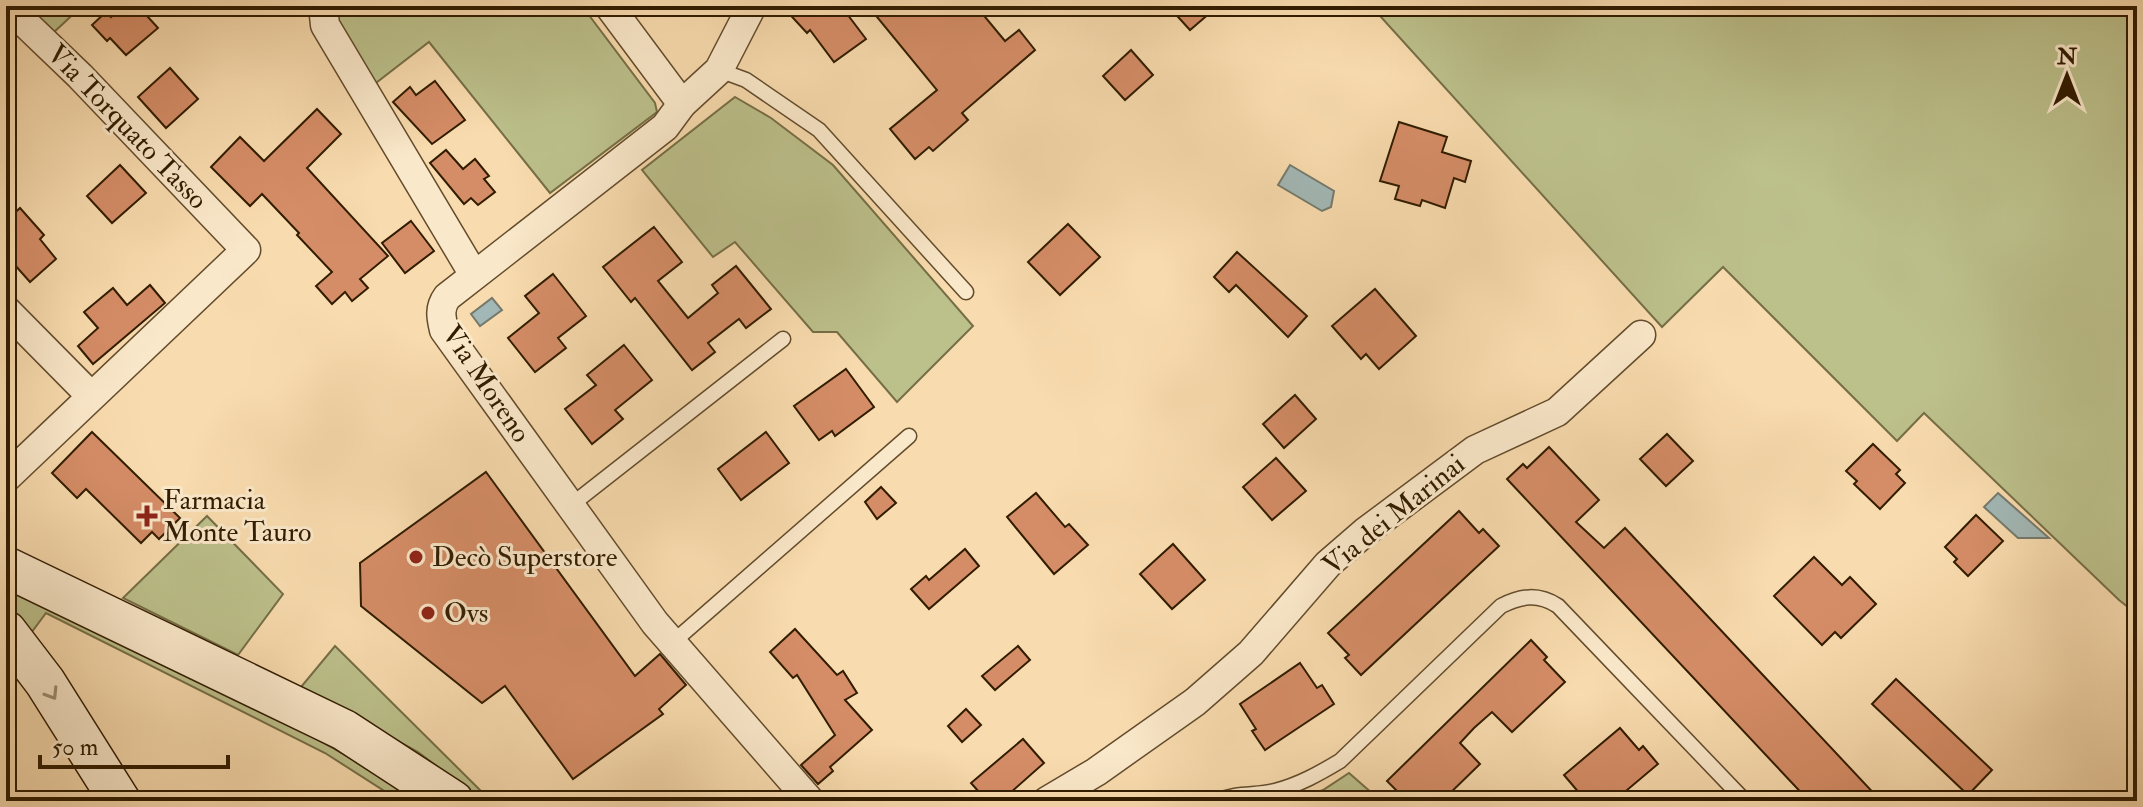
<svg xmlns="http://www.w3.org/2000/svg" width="2143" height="807" font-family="'IM FELL Double Pica',serif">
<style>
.green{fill:#bcc08b;stroke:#766e46;stroke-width:2}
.water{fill:#a2b8b6;stroke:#757a6d;stroke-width:2}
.building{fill:#d58d67;stroke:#311c00;stroke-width:2}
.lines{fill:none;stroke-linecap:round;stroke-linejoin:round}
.service-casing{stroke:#634c2c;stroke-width:17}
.minor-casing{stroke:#634c2c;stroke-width:31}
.secondary-casing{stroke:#311c00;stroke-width:43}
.service{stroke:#fae8ca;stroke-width:14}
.minor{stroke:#fae8ca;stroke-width:28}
.secondary{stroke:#fae8ca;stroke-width:40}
.oneway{stroke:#a08c6f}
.poi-dot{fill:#8f2418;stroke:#fae8ca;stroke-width:3}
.labels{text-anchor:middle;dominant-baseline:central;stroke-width:6;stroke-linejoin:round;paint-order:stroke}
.street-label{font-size:28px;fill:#311c00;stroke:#fae8ca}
.poi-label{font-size:28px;fill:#311c00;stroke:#fae8ca;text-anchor:start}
</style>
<rect width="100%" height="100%" fill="#f8dbae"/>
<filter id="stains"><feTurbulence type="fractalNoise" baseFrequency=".0025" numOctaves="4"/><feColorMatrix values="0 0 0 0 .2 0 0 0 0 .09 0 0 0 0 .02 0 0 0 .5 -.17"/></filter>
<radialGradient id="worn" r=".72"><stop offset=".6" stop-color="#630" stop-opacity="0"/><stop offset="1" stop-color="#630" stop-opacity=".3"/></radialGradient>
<g class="green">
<path d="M26,6H82L53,33Z"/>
<path d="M332,6H582L655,103L657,112L550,193L429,42L372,86L331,12Z"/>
<path d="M1371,6H2137V599L2129,608L2119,600L1924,413L1897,441L1723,267L1662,327Z"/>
<path d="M735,97L771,118L833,165L973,326L897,402L837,332H813L735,242L713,257L642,170Z"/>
<path d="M207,516L283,594L238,655L123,598Z"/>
<path d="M6,581L284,721L374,771L419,801H400L325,753L46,613L31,633L6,601Z"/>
<path d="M335,646L487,797L483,801L418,752L301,687Z"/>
<path d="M1349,773L1381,801H1296L1323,790Z"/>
</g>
<g class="water">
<path d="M1290,165L1334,191L1331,207L1322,211L1278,185Z"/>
<path d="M492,298L502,310L480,326L471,314Z"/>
<path d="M1998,493L2049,538H2018L1984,507Z"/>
</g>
<g class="building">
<path d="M123,6H138L158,28L126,55L110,38L107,41L92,25L106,12L111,17Z"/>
<path d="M782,6H841L866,39L834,62L810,30L807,33Z"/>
<path d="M868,6H976L1005,41L1019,30L1035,50L962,113L968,120L933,151L929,147L915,159L890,129L937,90Z"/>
<path d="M1168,6H1218L1190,30Z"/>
<path d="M1131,50L1153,75L1125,100L1103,76Z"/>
<path d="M170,68L198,99L166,128L138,97Z"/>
<path d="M435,81L465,120L432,144L393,102L410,87L416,95Z"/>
<path d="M317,109L341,134L307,168L388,256L360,279L368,288L352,301L345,292L332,304L316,286L332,272L297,235L299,233L262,194L250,206L211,167L240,137L264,161Z"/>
<path d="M1399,122L1447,137L1442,152L1471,161L1465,182L1454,178L1445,208L1422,200L1420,206L1395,199L1399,186L1380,181Z"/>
<path d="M446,150L463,169L475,159L489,176L484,179L495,192L478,205L471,198L464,204L430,163Z"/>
<path d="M120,165L146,193L112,223L87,196Z"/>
<path d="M20,208L44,235L40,239L56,259L30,282L6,255V221Z"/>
<path d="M411,221L434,251L405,273L382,243Z"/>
<path d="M1068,224L1100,257L1060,295L1028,262Z"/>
<path d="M654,227L682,262L658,281L688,318L718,293L712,285L736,266L771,309L746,328L739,319L708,343L715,352L692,370L635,298L631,302L603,267Z"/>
<path d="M1237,252L1307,316L1288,337L1236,285L1229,292L1214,277Z"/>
<path d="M553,274L586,316L558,338L566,348L535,372L508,338L539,313L525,296Z"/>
<path d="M150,285L165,303L93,364L78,346L98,328L84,312L113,288L127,305Z"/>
<path d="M1375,289L1416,336L1379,369L1366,354L1361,359L1332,326Z"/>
<path d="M624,345L652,380L615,410L623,419L592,444L565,409L596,385L587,375Z"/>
<path d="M846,369L874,407L835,436L832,431L819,440L794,406Z"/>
<path d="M1295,395L1316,419L1284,448L1263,424Z"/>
<path d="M92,432L180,518L159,539L152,532L141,543L86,489L77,498L52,473Z"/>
<path d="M766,432L789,463L741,500L718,469Z"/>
<path d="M1667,434L1693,461L1666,486L1640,459Z"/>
<path d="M1873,444L1900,470L1896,474L1905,483L1880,509L1854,484L1857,481L1846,471Z"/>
<path d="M1549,447L1599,500L1576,522L1604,548L1625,528L1881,801H1809L1507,479L1523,464L1527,468Z"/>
<path d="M1276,458L1306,491L1272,520L1243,487Z"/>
<path d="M486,472L635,676L660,654L686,685L659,709L663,714L573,779L505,686L482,703L361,606L360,563Z"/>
<path d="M881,487L896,503L877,519L865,502Z"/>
<path d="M1036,493L1065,527L1069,524L1088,545L1054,574L1007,517Z"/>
<path d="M1459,511L1479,533L1483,529L1499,546L1361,675L1345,658L1349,655L1328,633Z"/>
<path d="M1976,515L2003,541L1968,576L1954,562L1957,559L1945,547Z"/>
<path d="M1173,544L1205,580L1172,609L1140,574Z"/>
<path d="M965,549L979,566L929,609L911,589L926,576L929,580Z"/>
<path d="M1814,557L1842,585L1850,577L1876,604L1841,638L1835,632L1822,645L1774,596Z"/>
<path d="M795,629L837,675L843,671L857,693L845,700L872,730L830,767L833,771L818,784L801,765L835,735L797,675L793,678L770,652Z"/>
<path d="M1531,640L1547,657L1544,660L1565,682L1512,732L1492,712L1474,728L1460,743L1480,764L1442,801H1407L1387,781Z"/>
<path d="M1018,646L1030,660L995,690L982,676Z"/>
<path d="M1300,663L1317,688L1322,685L1334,704L1265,750L1252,731L1256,729L1240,704Z"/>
<path d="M1896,679L1992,770L1968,795L1872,704Z"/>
<path d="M966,709L981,725L962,742L948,726Z"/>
<path d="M1620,728L1639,750L1643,746L1658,764L1614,801H1586L1564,775Z"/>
<path d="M1023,739L1044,763L1001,801H987L971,783Z"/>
</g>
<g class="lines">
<defs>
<g id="service">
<path d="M719,70L746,80L819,130L966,292"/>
<path d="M570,506L783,339"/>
<path d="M672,643L909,436"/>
<path d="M1218,801C1237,792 1256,796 1275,791C1299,785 1320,773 1340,761L1501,606C1521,596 1538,593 1558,606L1745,801"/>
</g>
<g id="minor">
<path d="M323,6L325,25L474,275"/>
<path d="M609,6L682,104"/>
<path d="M752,6L719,70L682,104L665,127L447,297C439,308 441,317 444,330L655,623L810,801"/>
<path d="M6,310L91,396"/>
<path d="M6,478L246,250L80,76L7,6"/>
<path d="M1047,801L1096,772L1195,702L1251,653L1328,564L1365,532L1475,450L1557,412L1641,335"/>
</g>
<g id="secondary">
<path d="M6,567L344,730L453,801"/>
<path d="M6,631L45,682L120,801"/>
</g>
</defs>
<use href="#service" class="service-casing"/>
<use href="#minor" class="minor-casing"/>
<use href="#secondary" class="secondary-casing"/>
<use href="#service" class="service"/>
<use href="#minor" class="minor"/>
<use href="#secondary" class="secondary"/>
</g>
<defs><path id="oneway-chevron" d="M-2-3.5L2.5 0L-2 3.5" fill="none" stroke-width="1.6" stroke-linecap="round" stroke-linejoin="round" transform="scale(2)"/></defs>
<use class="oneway" href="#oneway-chevron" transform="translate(52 694) rotate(58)"/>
<g class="poi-dot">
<path d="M143 504h8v8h8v8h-8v8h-8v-8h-8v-8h8z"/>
<circle cx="416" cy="557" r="8"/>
<circle cx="428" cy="613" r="8"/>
</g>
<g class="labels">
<g class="street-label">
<text transform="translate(127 127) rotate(46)">Via Torquato Tasso</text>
<text transform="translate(486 384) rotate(56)">Via Moreno</text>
<text transform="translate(1394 515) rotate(-39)">Via dei Marinai</text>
</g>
<g class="poi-label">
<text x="163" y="500">Farmacia<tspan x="163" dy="32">Monte Tauro</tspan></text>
<text x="432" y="557">Decò Superstore</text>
<text x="444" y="613">Ovs</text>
</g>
</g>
<rect width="2143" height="807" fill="none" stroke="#f8dbae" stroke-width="32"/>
<rect x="8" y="8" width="2127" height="791" fill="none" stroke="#311c00" stroke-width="4"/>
<rect x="16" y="16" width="2111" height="775" fill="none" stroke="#311c00" stroke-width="2"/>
<g transform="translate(2067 76)" stroke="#fae8ca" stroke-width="6" paint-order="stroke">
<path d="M0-6L14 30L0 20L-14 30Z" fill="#311c00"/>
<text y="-12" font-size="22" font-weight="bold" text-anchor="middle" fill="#311c00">N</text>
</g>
<path d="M40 755v12h188v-12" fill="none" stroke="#311c00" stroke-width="4"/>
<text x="52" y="755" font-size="24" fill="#311c00" stroke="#fae8ca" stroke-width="6" paint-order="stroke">50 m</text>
<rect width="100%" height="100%" filter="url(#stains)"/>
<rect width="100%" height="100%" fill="url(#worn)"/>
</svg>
